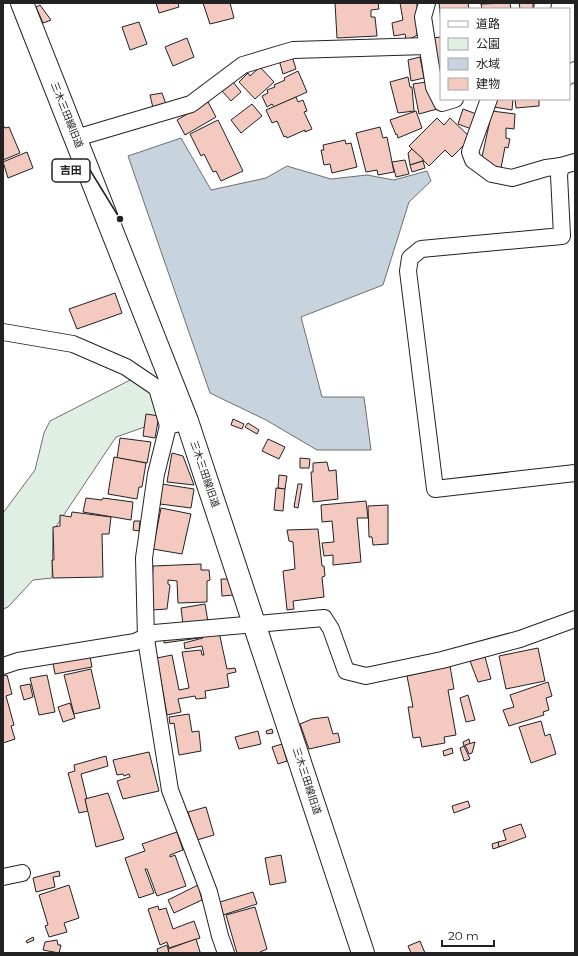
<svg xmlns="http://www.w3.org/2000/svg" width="578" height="956" font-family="Montserrat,'Noto Sans JP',sans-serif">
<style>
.green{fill:#e0efe3;stroke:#6f6f6f}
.water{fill:#c7d3dd;stroke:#6f6f6f}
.building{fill:#f3c9c0;stroke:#222}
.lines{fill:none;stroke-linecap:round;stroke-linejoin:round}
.street-casing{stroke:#222;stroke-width:18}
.secondary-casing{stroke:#222;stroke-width:24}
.street{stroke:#fff;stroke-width:16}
.secondary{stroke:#fff;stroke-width:22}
.labels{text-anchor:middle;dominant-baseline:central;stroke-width:3;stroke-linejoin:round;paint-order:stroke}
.street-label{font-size:10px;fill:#222;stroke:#fff}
.leader{fill:none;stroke:#222;stroke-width:1.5}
.callout-dot{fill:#222;stroke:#fff;stroke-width:1.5}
.callout{fill:#fff;stroke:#222;stroke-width:1.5}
.callout-label{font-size:11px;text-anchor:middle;font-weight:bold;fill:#222}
</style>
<rect width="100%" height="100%" fill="#fff"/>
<path class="green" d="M134,378L149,390L162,421L116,437L53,531L52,578L33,580L8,607L3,609V513L35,470L44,433L50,421Z"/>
<path class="water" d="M181,138L211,190L266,178L287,166L331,179L367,175L394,180L427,171L431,181L409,202L383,285L301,317L322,397H364L371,450H317L266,420L210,393L128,156Z"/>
<g class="building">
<path d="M156,3H178L179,7L159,13Z"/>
<path d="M203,3H230L234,18L210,24Z"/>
<path d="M335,3H378L379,9L371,10V17H375L377,36L337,38Z"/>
<path d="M400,3H417V35L412,38L406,39L405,34L394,36L392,23L403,20Z"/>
<path d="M439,3H468L469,9H441V23Z"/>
<path d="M510,3L511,9H482L481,4Z"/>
<path d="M519,3H533V9H520Z"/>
<path d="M40,5L51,20L43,23L36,7Z"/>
<path d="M139,22L147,44L130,50L122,27Z"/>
<path d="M441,37V90L432,38Z"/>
<path d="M187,38L194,57L173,66L165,47Z"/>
<path d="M292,56L296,69L283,74L279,60Z"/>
<path d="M420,57L424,78L411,81L408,60Z"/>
<path d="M260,67L274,82L255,99L239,82L248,73L250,76Z"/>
<path d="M298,71L307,92L274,107L272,104L267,107L262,96L268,93L267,90L275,87L274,85L285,80L284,78Z"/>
<path d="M408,77L410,87H412L414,111L398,113L390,82Z"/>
<path d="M233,82L241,92L231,101L222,91Z"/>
<path d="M426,82L437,109L419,114L413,84Z"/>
<path d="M162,93L166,104L153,108L150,95Z"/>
<path d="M296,97L298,102L303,100L307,111L304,112L312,129L305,132V130L287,138L286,136L284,137L277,121L272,123L266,110Z"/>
<path d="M496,99H513L512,110L494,107Z"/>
<path d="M515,99H539V106L516,108Z"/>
<path d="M208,102L216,117L185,135L177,120Z"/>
<path d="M252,104L262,116L241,133L231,120Z"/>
<path d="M463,109L479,115L474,130L458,124Z"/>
<path d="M416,111L422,128L398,138L397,134L396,135L390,120Z"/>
<path d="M492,111L515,114L514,129L506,128V138L510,139L508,148L505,147L501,168L490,167L482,157Z"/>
<path d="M437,118L444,125L450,118L471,138L452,157L445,150L429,166L409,146Z"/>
<path d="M218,120L243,171L221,181L216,171L213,172L204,154L201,156L190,134Z"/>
<path d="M3,125L5,128L9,127L20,153L3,160Z"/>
<path d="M380,127L383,138L387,137L394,172L378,175L377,170L366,172L356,133Z"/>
<path d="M345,140L346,144L351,143L357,167L332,173L330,164L324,165L321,150H324L323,145Z"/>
<path d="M412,149L423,159V161L410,165L408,153Z"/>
<path d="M27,152L33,168L8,178L3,162Z"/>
<path d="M405,160L409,174L396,177L392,162Z"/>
<path d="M423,161L425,168L412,172L410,165Z"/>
<path d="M115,293L122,313L77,329L69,309Z"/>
<path d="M146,414L159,416L155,438L143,436Z"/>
<path d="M233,419L244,424L242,429L231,425Z"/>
<path d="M248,423L259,430L257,434L245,427Z"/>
<path d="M120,438L151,442L147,463L117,458Z"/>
<path d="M268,439L285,447L279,459L262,451Z"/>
<path d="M172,453L183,456L194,485L167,482Z"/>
<path d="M114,457L146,463L142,487H139L137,499L108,494Z"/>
<path d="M300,458L310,459L309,468H300Z"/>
<path d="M327,462L329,471L336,470L338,499L313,502L311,472H313V463Z"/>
<path d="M279,475L287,476L285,489L278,488Z"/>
<path d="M162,484L194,489L191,508L160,504Z"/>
<path d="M298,484H302L298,508L294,507Z"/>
<path d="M276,488L285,489L283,511L274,510Z"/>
<path d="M86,498L102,500L103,498L133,502L131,520L83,512Z"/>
<path d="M366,501L368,518H357L361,562L333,565V555L324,556L322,543L334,542L332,521L322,522L321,505Z"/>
<path d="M388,505V544L373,545L372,537H369L368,506Z"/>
<path d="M161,508L191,514L182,554L153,549Z"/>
<path d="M72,512L111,517L109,534H102L103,577L53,578L52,560H54L53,527L60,526V515L71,517Z"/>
<path d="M134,521H140L139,531L133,530Z"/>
<path d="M318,529L322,566H324L325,576L322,577L324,597L293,601L294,609L287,610L283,571L295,569L293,542L289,541L287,530Z"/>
<path d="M201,564V570H209L210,580L207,581V602L178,603L177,581L168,580V584L170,585L167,609L151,610L153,566Z"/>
<path d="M221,579H232L233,595L222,596Z"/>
<path d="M205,604L208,622L183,624L181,608Z"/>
<path d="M219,632L227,669L235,668L236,672L227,674L229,687L205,691L206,698L196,699L195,696L178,699L181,712L167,715L157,658L172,655L179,690L189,688L182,652L201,650L202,655H204L202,646L185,649L184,643L203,638L202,635Z"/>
<path d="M198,633L199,638L164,643V638Z"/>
<path d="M538,648L545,681L506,689L499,656Z"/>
<path d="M89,651L92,667L55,674L52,658Z"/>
<path d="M485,657L491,679L478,682L470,661Z"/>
<path d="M450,666L454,689L448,690L456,735L444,737L445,743L422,747L420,737L413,738L408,707H413L407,676Z"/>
<path d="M91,669L100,708L74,714L64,675Z"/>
<path d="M7,675L12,694L6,696L14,725L11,726L15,739L3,743V676Z"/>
<path d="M47,675L55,712L39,715L30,678Z"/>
<path d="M548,682L552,696L546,698L549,710L543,712L544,715L509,726L503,710L514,707L510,695Z"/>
<path d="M30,684L33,697L24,700L20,686Z"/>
<path d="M468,695L475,720L466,722L460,698Z"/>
<path d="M70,703L75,718L63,722L58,707Z"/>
<path d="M189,714L192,732L199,731L201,751L179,755L174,723L170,724L169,717Z"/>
<path d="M328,717L333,734L338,733L340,742L309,749L300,724L312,719Z"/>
<path d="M541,721L545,736L550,734L556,754L531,763L519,727Z"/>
<path d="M272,729L273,733L267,734L266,731Z"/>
<path d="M258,731L261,744L239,749L235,737Z"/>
<path d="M469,739L470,744L464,746L463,742Z"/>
<path d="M475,742L472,753L469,754L465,745Z"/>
<path d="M282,744L287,761L278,764L272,747Z"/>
<path d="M464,746L470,759L464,761L460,748Z"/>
<path d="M452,748L453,753L444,756L443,751Z"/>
<path d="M149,752L159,791L123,799L117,781L130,777L129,774L124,776L123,774L117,775L113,760Z"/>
<path d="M106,756L108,766L81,774L86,795L87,799H85L88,811L79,813L68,773L75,771L74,765Z"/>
<path d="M108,793L124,839L96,847L85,799Z"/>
<path d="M468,801L470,807L454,813L452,806Z"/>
<path d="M206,807L214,835L197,840L188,812Z"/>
<path d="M521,824L526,837L499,847L498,842L506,840L503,830Z"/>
<path d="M177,832L183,850L170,855V857L175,855L186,886L157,896L147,869H145L154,893L139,898L125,858L145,851L142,844Z"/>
<path d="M498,842L499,847L493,849L492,844Z"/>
<path d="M281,855L286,882L270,885L265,858Z"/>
<path d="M59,871L60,876L53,877L55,887L36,892L33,878Z"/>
<path d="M69,885L79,918L64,923L67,932L49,937L45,926L48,925L39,895Z"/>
<path d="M198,885L202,900L174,913L168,900Z"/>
<path d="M253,892L257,904L223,915L220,902Z"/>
<path d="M158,906L159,910L166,908L173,929L194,921L200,938L169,948L167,942L160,945L148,909Z"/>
<path d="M255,907L267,949L260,952L261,953H237L226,915Z"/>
<path d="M33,937L34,940L27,943L26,941Z"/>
<path d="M196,939L200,952L202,953H169L168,949Z"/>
<path d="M57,940L58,945H61L59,953L43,950L45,942Z"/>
<path d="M420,941L425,953H411L408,946Z"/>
<path d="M167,945L169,953H158L157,949Z"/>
</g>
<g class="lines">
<defs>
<g id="street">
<path d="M427,3L423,17L434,87L442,103L455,99"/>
<path d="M542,9L543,3"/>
<path d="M569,76L575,70"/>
<path d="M489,99L470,152L473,160L492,174L512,178L546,168L561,166"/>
<path d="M76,138L191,104L243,65L293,50L427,46"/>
<path d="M575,162L561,166L559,175L562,236L421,249L410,258L408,271L435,489L575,473"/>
<path d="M3,332L73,344L126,367L157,388L168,426"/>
<path d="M187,421L168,426L156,474L144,558L146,639L170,790L209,892L220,936L226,953"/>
<path d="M3,666L18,661L135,642L154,633L324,618L331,629L346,671L366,676L442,660L520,639L575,619"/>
<path d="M3,877L22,873"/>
</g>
<path id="secondary" d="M22,3L187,421L363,953"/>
</defs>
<use href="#street" class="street-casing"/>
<use href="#secondary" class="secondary-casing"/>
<use href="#street" class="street"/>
<use href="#secondary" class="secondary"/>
</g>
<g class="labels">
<g class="street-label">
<text transform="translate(67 115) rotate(68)">三木三田線旧道</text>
<text transform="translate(205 474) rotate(71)">三木三田線旧道</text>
<text transform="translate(307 781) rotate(72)">三木三田線旧道</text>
</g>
</g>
<path class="leader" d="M120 219L90 170"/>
<circle class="callout-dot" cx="120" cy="219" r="4"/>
<rect class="callout" x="52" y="159" width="38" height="23" rx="4"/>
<g class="callout-label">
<text x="71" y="174">吉田</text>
</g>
<rect width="578" height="956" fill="none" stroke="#222222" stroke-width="8"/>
<rect x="440" y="8" width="130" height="92" fill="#ffffff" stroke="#a7a7a7"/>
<rect x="448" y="21" width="20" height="6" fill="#ffffff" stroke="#a7a7a7"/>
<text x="476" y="28" font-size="12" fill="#222222">道路</text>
<rect x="448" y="38" width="20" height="12" fill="#e0efe3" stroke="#a7a7a7"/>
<text x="476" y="48" font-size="12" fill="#222222">公園</text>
<rect x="448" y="58" width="20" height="12" fill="#c7d3dd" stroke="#a7a7a7"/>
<text x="476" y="68" font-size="12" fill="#222222">水域</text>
<rect x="448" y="78" width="20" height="12" fill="#f3c9c0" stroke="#a7a7a7"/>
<text x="476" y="88" font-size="12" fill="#222222">建物</text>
<path d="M442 940v6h52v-6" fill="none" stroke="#222222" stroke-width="2"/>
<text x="448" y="940" font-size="12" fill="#222222" stroke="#ffffff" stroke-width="3" paint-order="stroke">20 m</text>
</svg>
